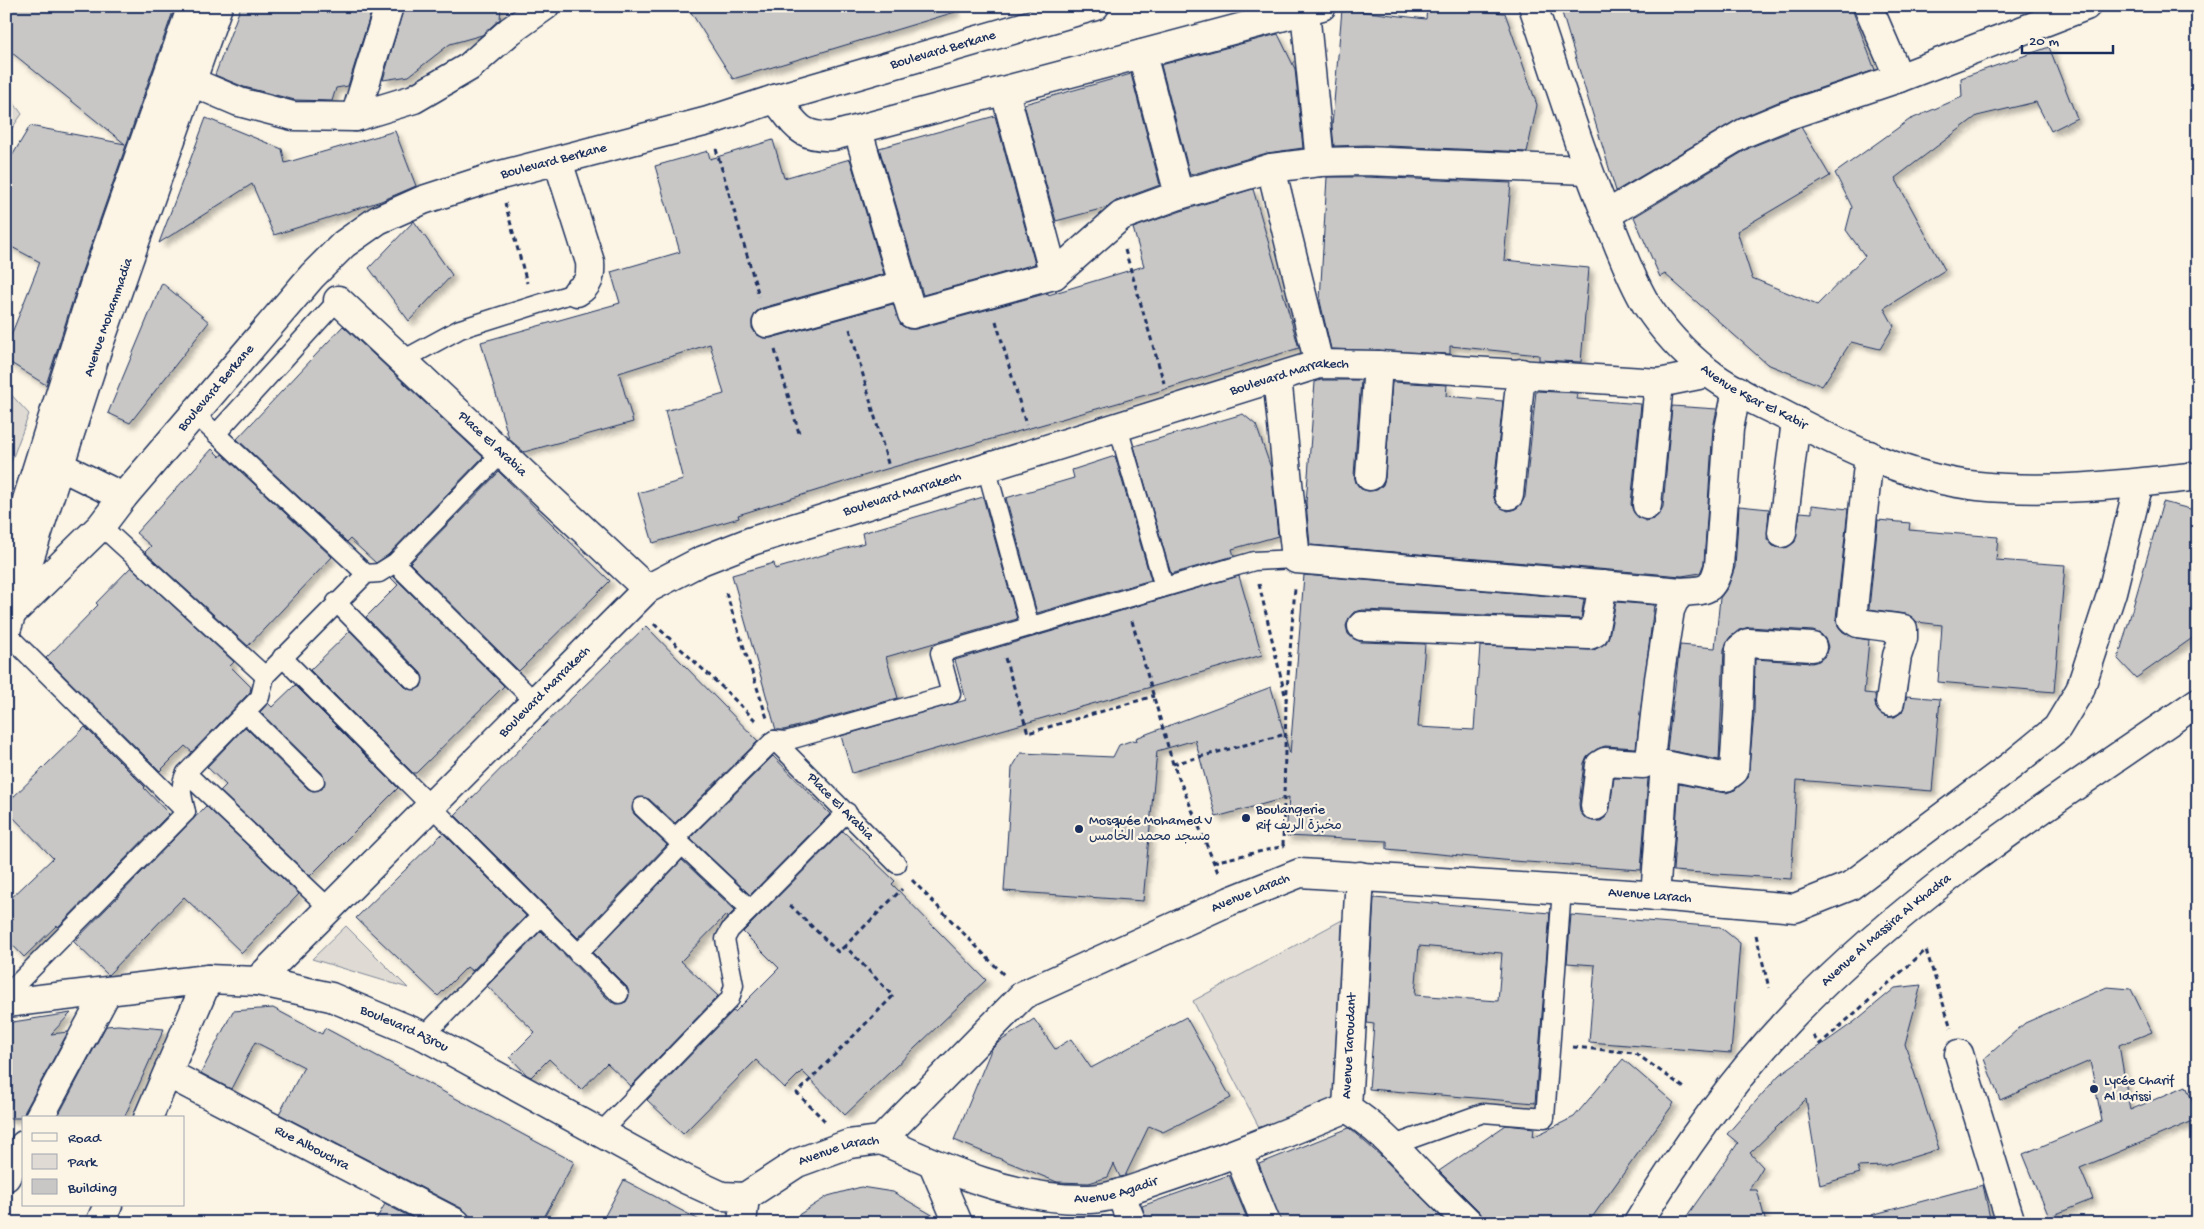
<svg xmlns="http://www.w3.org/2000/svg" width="2204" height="1229" font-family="'Gochi Hand','Playpen Sans Arabic',sans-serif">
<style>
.green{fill:#dfdbd4;stroke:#7d8599}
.building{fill:#c8c7c6;stroke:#1b2f5e;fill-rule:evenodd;filter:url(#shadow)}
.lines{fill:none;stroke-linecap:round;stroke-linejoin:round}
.lane-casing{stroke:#1b2f5e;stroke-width:21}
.street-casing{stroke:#1b2f5e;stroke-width:31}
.secondary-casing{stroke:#1b2f5e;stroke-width:31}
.primary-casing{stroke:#1b2f5e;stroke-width:31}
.path{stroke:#1b2f5e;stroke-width:3;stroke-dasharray:5 4;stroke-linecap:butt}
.lane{stroke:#fcf5e5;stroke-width:18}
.street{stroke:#fcf5e5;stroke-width:28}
.secondary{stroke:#fcf5e5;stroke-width:28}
.primary{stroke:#fcf5e5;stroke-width:28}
.poi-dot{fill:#1b2f5e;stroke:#fcf5e5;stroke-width:2}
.labels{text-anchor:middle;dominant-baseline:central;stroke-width:4.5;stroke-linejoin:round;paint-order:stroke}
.street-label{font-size:14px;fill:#1b2f5e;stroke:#fcf5e5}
.poi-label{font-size:14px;fill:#1b2f5e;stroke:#fcf5e5;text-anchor:start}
</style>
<defs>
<filter id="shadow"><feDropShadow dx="4.5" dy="4.5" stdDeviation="2.5" flood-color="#0004"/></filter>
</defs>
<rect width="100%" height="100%" fill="#fcf5e5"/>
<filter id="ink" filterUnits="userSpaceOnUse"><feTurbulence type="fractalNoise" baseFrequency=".02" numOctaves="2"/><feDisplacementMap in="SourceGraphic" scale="10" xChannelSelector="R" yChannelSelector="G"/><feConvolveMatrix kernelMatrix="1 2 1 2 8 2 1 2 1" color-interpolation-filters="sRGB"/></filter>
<g filter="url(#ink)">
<g class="green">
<path d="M6,92L22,114L6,137Z"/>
<path d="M6,389L29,414L6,476Z"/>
<path d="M1342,920L1333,1102L1261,1131L1193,1001Z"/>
<path d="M346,926L408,988L312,959Z"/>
</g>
<g class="building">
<path d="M6,6H175L82,271L46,385L6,360V348L40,262L6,244V166L30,126L125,144L6,48Z"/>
<path d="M241,6H373L348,86L336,88L332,101L295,100L244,87L215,75Z"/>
<path d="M404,6H501L500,19L482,35L450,44L409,76L383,80Z"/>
<path d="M687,6H954L955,12L733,79Z"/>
<path d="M1560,6H1851L1875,70L1778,102L1738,119L1616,191Z"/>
<path d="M1427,7L1505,13L1537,105L1527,152L1366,145L1334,146L1332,126L1342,9L1426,19Z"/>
<path d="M1278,34L1295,69L1303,148L1267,153L1190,175L1161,65Z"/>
<path d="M2049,47L2077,118L2051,131L2036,102L1977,116L1895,178L1945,270L1884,308L1894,326L1880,349L1851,342L1822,386L1767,364L1665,274L1660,277L1634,217L1751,147L1801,127L1830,176L1737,231L1752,278L1817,305L1865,256L1846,230L1852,207L1835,173L1909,120L1962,97L1961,78Z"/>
<path d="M1131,74L1160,185L1116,201L1108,207L1056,221L1024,104Z"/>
<path d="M995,116L1035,264L923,295L879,148Z"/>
<path d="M206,118L282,149L285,163L395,131L416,186L381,201L274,235L252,184L159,243Z"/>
<path d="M773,140L784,178L850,159L884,274L762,308L756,312L752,320V328L756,334L763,338H771L893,304L901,325L908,329H916L1048,293V295L1144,266L1133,228L1184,210L1253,189L1299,348L1156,392L876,472L738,515L739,518L653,543L638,493L683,480L665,411L724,394L710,344L619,373L633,422L524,452L509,439L481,342L620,303L611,272L680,252L655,166L708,151L710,159Z"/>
<path d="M1327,177H1365L1511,183L1504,260L1589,268L1581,362L1539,360V355L1450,346V354L1331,349L1320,301Z"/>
<path d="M414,221L452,275L409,321L369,268Z"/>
<path d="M162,283L209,322L130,423L108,413Z"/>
<path d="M343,326L483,457L388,555L376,563L350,539L347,542L237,439Z"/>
<path d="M1321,380H1361L1354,475L1356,483L1361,489L1368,491L1377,490L1383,485L1385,478L1392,382L1447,385L1446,396L1503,401L1493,494L1495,501L1500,507L1508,511L1515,509L1521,504L1525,497L1536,391L1578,393L1577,399L1641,404L1631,504L1633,511L1638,517L1646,521L1653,519L1659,514L1663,507L1672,406L1717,409L1713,428L1704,563L1700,573L1682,576L1310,545L1306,503L1315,382Z"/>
<path d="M1243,414L1256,425L1271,468L1278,536L1232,549L1234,556L1171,574L1134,446Z"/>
<path d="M212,449L220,457L222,454L332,557L248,646L145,552L151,546L136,533Z"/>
<path d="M1115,456L1151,580L1037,613L1006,498L1074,478L1072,470Z"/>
<path d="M499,472L610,581L519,671L410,563Z"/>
<path d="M983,497L1017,619L886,657L898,698L784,730H776L732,575L774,563L775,569L864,543L862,533Z"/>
<path d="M2163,502L2198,511V634L2136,678L2118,659Z"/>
<path d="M1812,505L1848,509L1836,618L1838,626L1843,632L1856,638L1869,640L1864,693L1875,694L1876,708L1881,714L1888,717H1895L1902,712L1907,696L1940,699L1932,791L1797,780L1791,879L1673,871L1679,784L1726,793L1735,790L1748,778L1754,715L1755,659L1812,663L1819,661L1825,656L1828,647L1826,640L1821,634L1813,631L1749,627L1739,630L1730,637L1724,649L1719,760L1667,750L1680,645L1715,648L1720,598L1728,587L1735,567L1739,506L1769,509L1767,539L1773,546L1781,548L1788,547L1795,542L1800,512L1812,513Z"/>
<path d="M1878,520L1910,523L1909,530L1998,537L1996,560L2065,565L2054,692L1938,682L1942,625L1917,622L1912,617L1906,614L1869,609Z"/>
<path d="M131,567L234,662L230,666L251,687L250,692L192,752L185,746L160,771L46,658L98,605L96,603Z"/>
<path d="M1304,575L1584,599L1581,619L1363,610L1354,612L1349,618L1346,626L1348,634L1354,639L1361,642L1425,644L1418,727L1474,730L1480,646L1594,650L1606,643L1609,636L1616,602L1654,605L1636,748L1605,746L1597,749L1587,756L1584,763L1579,804L1580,812L1585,818L1593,821H1601L1607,816L1610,808L1614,778H1648L1641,870L1513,861L1387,849V841L1286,836L1289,797L1216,817L1195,740L1157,751L1143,901L1004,891L1012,768L1021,753L1113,757L1119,745L1133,740L1137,741L1136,738L1271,687L1290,754Z"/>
<path d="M393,576L504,686L416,773H413L310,670L350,631L405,687L415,690L421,687L423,678L421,673L366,617L398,585L391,578Z"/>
<path d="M1239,576L1262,655L852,773L841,736L966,700L955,660Z"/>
<path d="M646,626L758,741L675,823L649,799L639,797L634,800L632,810L634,814L667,845L578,938L455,815L542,727Z"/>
<path d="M295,685L398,788L310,876L220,791L226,785L207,767L245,727L308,789L313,791L322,789L325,783L322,773L260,712L268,703L272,707Z"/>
<path d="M85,727L145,787L144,788L169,814L58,927L57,925L24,957L6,938V903L53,858L6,810V804Z"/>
<path d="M773,756L830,814L750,895L690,838Z"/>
<path d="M206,806L299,894L242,953L184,897L108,975L74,942Z"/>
<path d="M843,831L895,881L892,884L986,980L845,1115L802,1071L785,1088L756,1060L683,1134L647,1100L733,1011L735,1012L779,968L743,932Z"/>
<path d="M443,833L526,916L472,971L467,967L438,996L356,918Z"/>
<path d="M682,860L735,910L728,917L726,915L681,961L718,996L631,1086L607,1063L581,1090L549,1059L531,1077L527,1075L510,1057L535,1032L487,986L541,931L611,1002L617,1004L626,1002L629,996L627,987L593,953Z"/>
<path d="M1374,898L1550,913L1535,1103L1369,1089L1374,1024L1367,1023ZM1419,946L1502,953L1498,1001L1415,995Z"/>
<path d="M1571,915L1720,927L1740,943L1731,1053L1589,1042L1595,965L1567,963Z"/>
<path d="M1921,985L1905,1044L1939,1149L1884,1166L1857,1167L1860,1173L1820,1185L1806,1099L1750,1153L1763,1167L1749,1190H1757L1766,1223H1682L1738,1143L1727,1134L1779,1075L1854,1022L1895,988Z"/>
<path d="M2107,987L2131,989L2152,1032L2119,1045L2130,1110L2186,1086L2198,1114V1119L2080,1168L2093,1199L2049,1217L2023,1154L2102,1121L2090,1061L2000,1100L1984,1059L2025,1023Z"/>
<path d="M273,1008L322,1034L325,1028L574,1162L541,1223H472L469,1215L463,1209L279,1114L304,1067L255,1042L231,1089L201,1073L233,1011Z"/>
<path d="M71,1013L51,1034L68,1032L25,1111L23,1118H6V1023Z"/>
<path d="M1186,1017L1231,1098L1163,1132L1149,1126L1125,1176L1120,1177L1114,1164L1108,1177L1089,1183L1057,1182L954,1140L991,1050L999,1042L1034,1019L1055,1049L1071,1039L1091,1068Z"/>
<path d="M118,1025L164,1029L124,1118H57L106,1026Z"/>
<path d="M1623,1059L1674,1103L1588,1223H1484L1480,1212L1439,1171L1506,1125L1534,1128L1533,1137L1574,1117Z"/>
<path d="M1349,1128L1381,1156L1447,1223H1281L1259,1164Z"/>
<path d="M1229,1175L1249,1223H1147L1142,1206Z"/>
<path d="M624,1180L705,1223H601Z"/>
<path d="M1983,1185L1991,1223H1872L1871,1215Z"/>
<path d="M861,1187L893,1192L939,1219L941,1223H786L828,1196Z"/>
<path d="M385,1204L422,1223H374Z"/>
</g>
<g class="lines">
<defs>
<g id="lane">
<path d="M401,361L460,329L577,292"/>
<path d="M195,414L216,434L338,300"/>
<path d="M1118,427L1164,587"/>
<path d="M216,434L366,574"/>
<path d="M986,467L1030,627"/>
<path d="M101,526L265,676"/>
<path d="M395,563L535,702"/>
<path d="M336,602L413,680"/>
<path d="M6,633L186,812"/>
<path d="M282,657L619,994"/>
<path d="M246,713L315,781"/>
<path d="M774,740L786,741L951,694L940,653L1254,561L1296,559"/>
<path id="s1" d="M774,740L897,864"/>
<path d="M186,773L329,908"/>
<path d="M642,807L750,909"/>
<path d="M675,838L774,740"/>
<path d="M578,954L682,845"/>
<path d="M6,995L186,812C183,798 178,786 186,773L260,697L265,676L366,574L379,573L395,563L501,454"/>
<path d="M424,1036L541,916"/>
<path d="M601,1132L730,999L734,985L725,939L730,930L847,812"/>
<path d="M1394,1145L1483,1113L1545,1118L1562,889"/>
</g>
<g id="street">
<path d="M1868,6L1899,78"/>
<path d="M1305,11L1320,162"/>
<path d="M1142,54L1179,195"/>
<path d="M173,81L192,82L239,102L293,116L355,117L414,99L469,67L510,31L545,6"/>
<path d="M1005,92L1054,275"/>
<path d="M775,99C796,123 798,138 833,136L1322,6"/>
<path d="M355,117L389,6"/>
<path d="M858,131L912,314L1054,275L1121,216L1179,195L1271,168L1320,162L1365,161L1588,170"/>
<path d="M558,161L590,262C591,277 589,285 577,292"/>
<path d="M1271,168L1319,364"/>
<path d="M1606,215L1744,133L1783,117L1899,78L2086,6"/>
<path id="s2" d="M338,300L647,589"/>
<path d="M767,323L903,285"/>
<path d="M1277,377L1296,559L1682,592"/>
<path d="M1869,455L1852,619L1858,623L1903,629V638L1897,656L1890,702"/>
<path d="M60,466L123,497"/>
<path d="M1370,476L1378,365"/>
<path d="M1509,495L1521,373"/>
<path d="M1647,505L1659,383"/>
<path d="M1782,533L1796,421"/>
<path d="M6,567L97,276L192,6"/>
<path id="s3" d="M6,610L13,612L101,526L123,497L312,276L344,244L378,220L423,200L497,176L708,121L775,99L1095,6"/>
<path d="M1362,626L1589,635L1594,633L1603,585"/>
<path id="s4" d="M6,631L98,347L218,6"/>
<path d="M1595,806L1600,765L1605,762L1643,764L1650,760L1659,679L1670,610L1674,601L1682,592C1706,590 1712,592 1719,566L1729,429L1737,390"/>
<path d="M1360,876L1347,1108C1376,1127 1393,1145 1416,1170C1433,1188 1451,1205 1469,1223"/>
<path d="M1655,896L1665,765L1722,777H1726L1734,771L1738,714L1740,649L1748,643L1812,647"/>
<path id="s5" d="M257,981L647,589L701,561L752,541L1319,364L1378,365L1659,383L1709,373"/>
<path id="s6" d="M6,1003L208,979L257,981L331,997L424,1036L685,1179L722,1196L745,1197L742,1223"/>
<path d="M1959,1054L2011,1223"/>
<path id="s7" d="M169,1074L456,1223"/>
<path d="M39,1118L107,992"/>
<path d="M148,1118L208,979"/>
<path id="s8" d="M881,1140C947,1170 1016,1201 1090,1199C1113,1198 1138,1187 1160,1180C1223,1159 1285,1134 1347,1108"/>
<path d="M1238,1154L1266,1223"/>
<path d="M933,1164L958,1223"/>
<path d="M6,1177L24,1145"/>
<path d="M1120,1193L1132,1223"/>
<path id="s9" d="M745,1197L797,1163L849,1144L881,1140L1023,995L1230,901L1300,873L1645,895L1795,908L1850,886L2012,765L2057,728L2080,690L2112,592L2139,483"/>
<path d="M100,1223L108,1205"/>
</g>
<g id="secondary">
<path id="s10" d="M1533,6C1558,79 1580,153 1610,224C1621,251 1631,279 1646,304C1662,329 1685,354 1708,372C1728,388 1757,402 1780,413C1841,445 1909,479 1978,486C2048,493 2121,485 2190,477L2198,478"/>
</g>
<g id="primary">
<path id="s11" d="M1638,1223C1683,1149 1733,1078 1793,1015C1912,891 2057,799 2198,702"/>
</g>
</defs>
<use href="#lane" class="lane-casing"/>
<use href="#street" class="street-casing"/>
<use href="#secondary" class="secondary-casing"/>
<use href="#primary" class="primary-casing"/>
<g class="path">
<path d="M716,149L759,296"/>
<path d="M505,203L527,283"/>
<path d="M1125,250L1164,383"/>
<path d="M996,321L1026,425"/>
<path d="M850,329L889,467"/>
<path d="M775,350L799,433"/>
<path d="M1259,584L1286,699"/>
<path d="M726,593L767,718"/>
<path d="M1132,621L1173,764L1219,875"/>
<path d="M654,624L723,688L758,723"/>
<path d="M1005,658L1028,733L1154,696"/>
<path d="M1173,764L1286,734"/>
<path d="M1283,846L1286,702L1295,588"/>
<path d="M1213,862L1285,846"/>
<path d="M912,880L1004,975"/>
<path d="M790,905L838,952L845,946"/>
<path d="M1756,935L1769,988"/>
<path d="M1813,1036L1820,1044L1926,950L1951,1028"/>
<path d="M1573,1047L1635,1053L1686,1089"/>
<path d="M825,1121L797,1093L893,996L845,946L902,889"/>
</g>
<use href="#lane" class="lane"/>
<use href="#street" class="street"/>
<use href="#secondary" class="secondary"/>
<use href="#primary" class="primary"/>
</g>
</g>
<g class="poi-dot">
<circle cx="1246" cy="818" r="5"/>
<circle cx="1079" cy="829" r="5"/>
<circle cx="2094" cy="1089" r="5"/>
</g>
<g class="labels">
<g class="street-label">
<text stroke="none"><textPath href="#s3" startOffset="1135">Boulevard Berkane</textPath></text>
<text stroke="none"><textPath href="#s3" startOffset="730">Boulevard Berkane</textPath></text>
<text stroke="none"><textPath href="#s4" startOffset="330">Avenue Mohammadia</textPath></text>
<text stroke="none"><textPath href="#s5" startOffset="1231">Boulevard Marrakech</textPath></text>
<text stroke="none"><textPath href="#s3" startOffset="310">Boulevard Berkane</textPath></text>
<text stroke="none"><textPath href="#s10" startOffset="464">Avenue Ksar El Kabir</textPath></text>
<text stroke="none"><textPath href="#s2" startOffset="211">Place El Arabia</textPath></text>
<text stroke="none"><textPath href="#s5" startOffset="826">Boulevard Marrakech</textPath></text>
<text stroke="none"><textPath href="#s5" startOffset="408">Boulevard Marrakech</textPath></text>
<text stroke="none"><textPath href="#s1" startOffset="94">Place El Arabia</textPath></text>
<text stroke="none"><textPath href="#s9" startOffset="602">Avenue Larach</textPath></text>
<text stroke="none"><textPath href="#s9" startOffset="1006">Avenue Larach</textPath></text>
<text stroke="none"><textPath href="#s11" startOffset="386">Avenue Al Massira Al Khadra</textPath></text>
<text stroke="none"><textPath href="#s6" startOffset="408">Boulevard Azrou</textPath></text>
<text transform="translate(1350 1046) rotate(-87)">Avenue Taroudant</text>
<text stroke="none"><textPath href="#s7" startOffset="161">Rue Albouchra</textPath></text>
<text stroke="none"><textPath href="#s9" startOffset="106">Avenue Larach</textPath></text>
<text stroke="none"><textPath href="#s8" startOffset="246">Avenue Agadir</textPath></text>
</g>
<g class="poi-label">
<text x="1256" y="810">Boulangerie<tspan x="1256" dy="16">Rif مخبزة الريف</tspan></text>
<text x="1089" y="821">Mosquée Mohamed V<tspan x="1089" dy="16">مسجد محمد الخامس</tspan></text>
<text x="2104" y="1081">Lycée Charif<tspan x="2104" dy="16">Al Idrissi</tspan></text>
</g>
</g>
<rect width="2204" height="1229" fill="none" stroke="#fcf5e5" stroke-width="25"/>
<rect x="12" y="12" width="2179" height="1204" fill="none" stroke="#1b2f5e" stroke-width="2" filter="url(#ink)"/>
<rect x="22" y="1116" width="162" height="90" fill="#fcf5e5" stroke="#a2a6af"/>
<rect x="32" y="1133" width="25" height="8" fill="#fcf5e5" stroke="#a2a6af"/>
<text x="68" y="1142" font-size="15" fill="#1b2f5e">Road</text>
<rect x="32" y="1154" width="25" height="15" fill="#dfdbd4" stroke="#a2a6af"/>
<text x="68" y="1166" font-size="15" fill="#1b2f5e">Park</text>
<rect x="32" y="1179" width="25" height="15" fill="#c8c7c6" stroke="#a2a6af"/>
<text x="68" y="1192" font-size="15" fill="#1b2f5e">Building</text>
<path d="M2022 45v8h91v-8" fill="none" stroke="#1b2f5e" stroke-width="2.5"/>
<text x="2029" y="45" font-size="15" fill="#1b2f5e" stroke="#fcf5e5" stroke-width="4" paint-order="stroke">20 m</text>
</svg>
